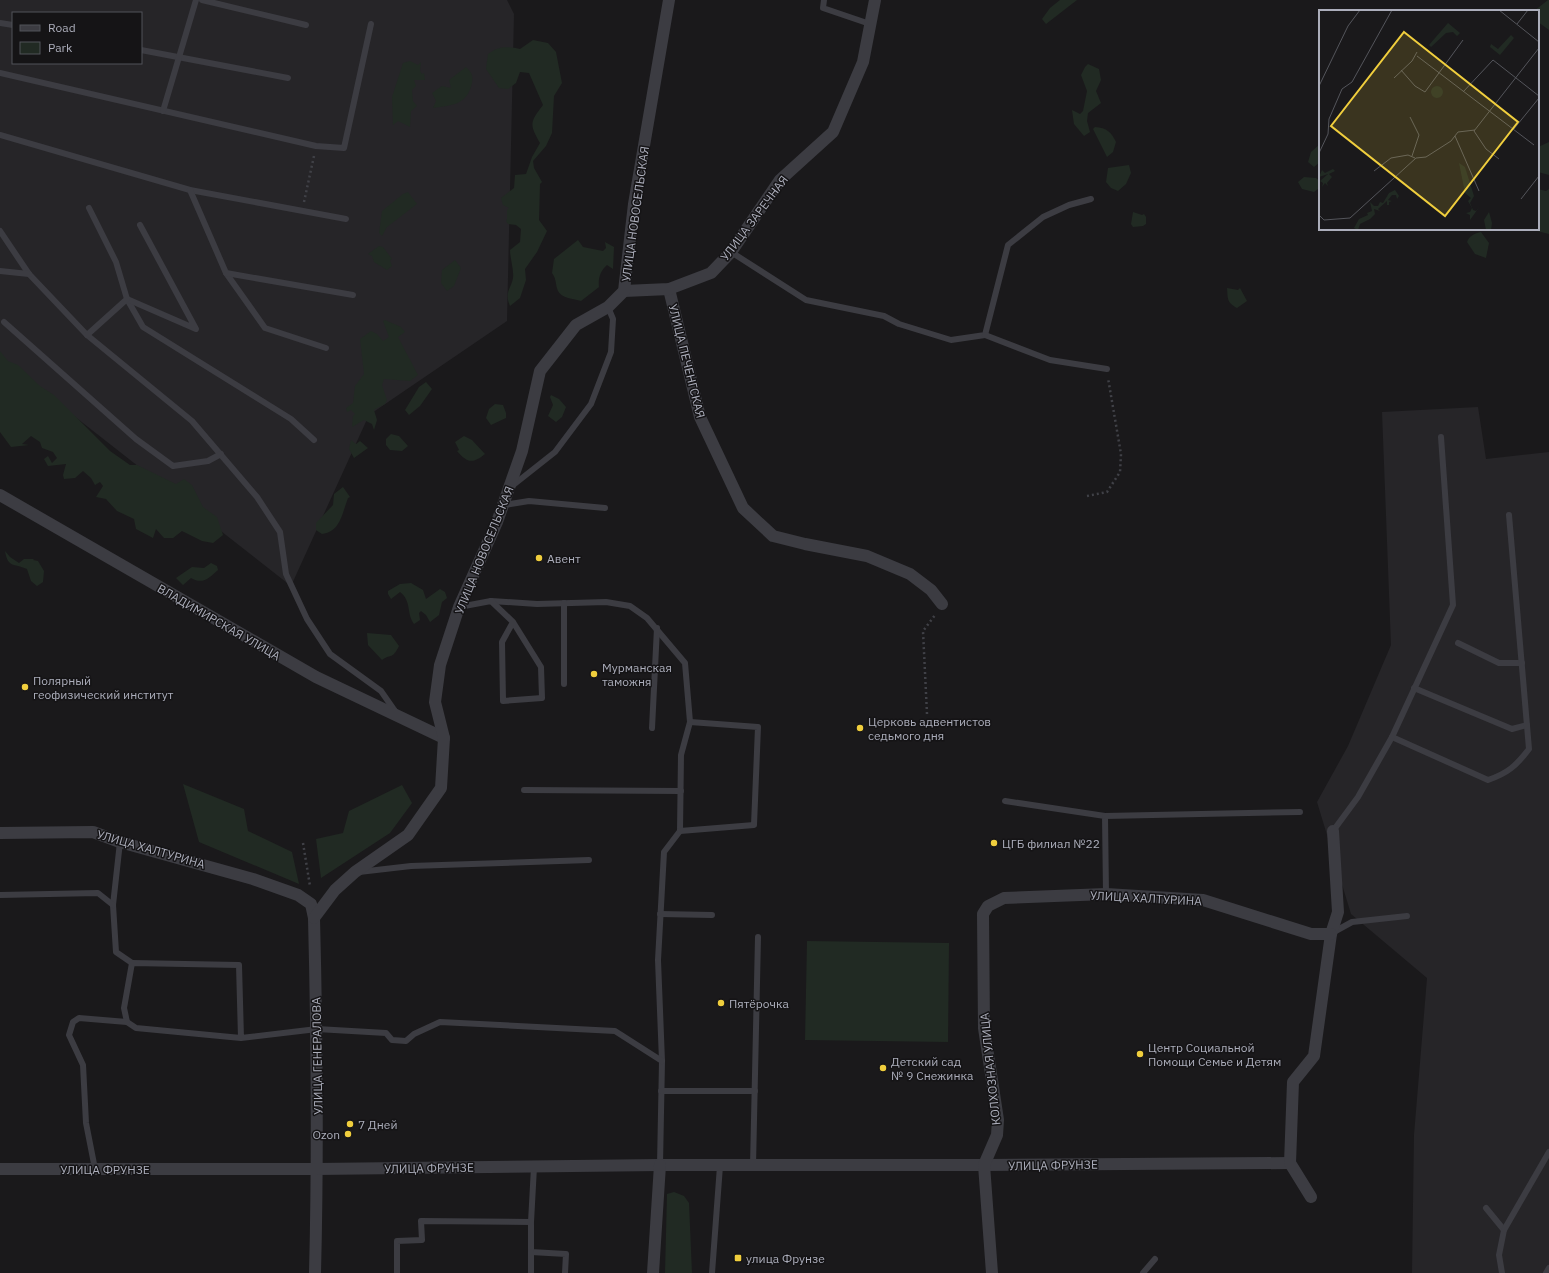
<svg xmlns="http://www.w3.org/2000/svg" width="1549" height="1273" font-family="'IBM Plex Sans',sans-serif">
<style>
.built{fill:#262528;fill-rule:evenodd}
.green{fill:#212a23}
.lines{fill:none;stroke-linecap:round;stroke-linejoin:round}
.path{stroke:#404147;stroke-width:2.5;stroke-dasharray:2 3;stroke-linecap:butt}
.lane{stroke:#3c3c42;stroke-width:6}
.street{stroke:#3c3c42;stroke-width:12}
.poi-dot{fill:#f0ce3d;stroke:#151416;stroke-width:1.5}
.labels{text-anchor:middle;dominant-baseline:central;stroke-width:3;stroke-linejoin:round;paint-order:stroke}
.street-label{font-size:12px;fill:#acaebb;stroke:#151416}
.poi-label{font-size:12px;fill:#acaebb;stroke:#151416;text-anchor:start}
.inset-road{fill:none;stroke:#54555b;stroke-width:1}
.view{fill:#f0ce3d;fill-opacity:0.15;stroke:#f0ce3d;stroke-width:2}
.inset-edge{fill:none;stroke:#acaebb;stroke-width:2}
</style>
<rect width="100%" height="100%" fill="#1a191b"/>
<g class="built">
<path d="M0,0H507L514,14L507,321L369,415L291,586L0,358ZM13,13H141V63H13Z"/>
<path d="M1478,407L1486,459L1549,452V1273H1412L1414,1135L1427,978L1351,914L1317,802L1348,746L1391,645L1382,412Z"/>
</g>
<g class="green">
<path d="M1060,0H1077L1046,24L1042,19L1050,8Z"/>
<path d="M1548,0H1549V30L1538,22V11H1534Z"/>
<path d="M533,40L548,43L556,52L562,83L554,96L552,133L546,146L533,161L534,168L542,182L540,184L539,220L547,231L537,252L525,269L526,280L520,298L510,306C504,292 511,289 513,278C514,270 510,258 510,250L520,242L521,229L516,225L508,224L506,221L507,219V210L509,208L503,205L501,198L514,188L515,175L526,174L532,157L540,143C529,124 530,122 543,105L529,73L520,72L516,83L508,89L499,88L486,69L488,54C498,46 508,46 520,49Z"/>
<path d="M410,61L418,65L421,62L420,71L422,74L424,73L425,80H414L416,86L412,90L413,101L417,106L411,111L410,127L398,121L393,125L392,97L403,63Z"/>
<path d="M1088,64L1099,69L1101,80L1096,91L1101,103L1088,113L1087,121L1090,132L1084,136L1074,124L1072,110L1080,114L1083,111L1087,91L1081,75L1085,67Z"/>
<path d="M466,67C472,73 473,75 472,83C467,105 453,105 433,108L436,101L432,93L442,86L451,88L449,80Z"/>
<path d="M1095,127C1107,128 1111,132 1116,142L1113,152L1107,157L1093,129Z"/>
<path d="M1549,142V175L1538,172V147Z"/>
<path d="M1320,144V162L1314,167L1308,162L1311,152Z"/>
<path d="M1129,165L1131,173L1126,184L1118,191L1111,188L1106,182L1108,168Z"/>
<path d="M1304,177L1316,178L1320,181L1318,189L1314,192L1302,189L1298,182Z"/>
<path d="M1538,189L1546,191L1549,189V234L1537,231L1534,229H1538Z"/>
<path d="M408,192L417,204L387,227L382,236L379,233L382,211L403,194Z"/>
<path d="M1133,212L1142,215L1144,214L1146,217V224L1143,226L1133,227L1131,224Z"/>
<path d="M1481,232L1489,243L1486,258L1475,254L1467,242C1469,236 1475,233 1481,232Z"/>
<path d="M578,240L583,247L603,251L606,248L605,242L614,247L613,269L607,265C600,271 598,279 599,287L581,301C574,299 561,298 558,291C555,284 557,280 552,273L554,259Z"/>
<path d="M379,246L383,247L392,259L390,260L392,266L387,270L374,262L372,256L368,254Z"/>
<path d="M455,260L461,268L454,286L447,291L441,283L442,270Z"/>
<path d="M1227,288L1238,290L1240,288L1247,301L1237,308C1226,302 1228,298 1227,288Z"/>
<path d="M385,320L401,327L405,332L398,337L418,375L410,381L384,379L382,385L387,400L385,404L374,410L377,420L374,430L372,424L364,420L352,427L353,416L355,414L351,410L347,412L346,408L353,403L355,386L364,374L360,339L371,331L377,334L383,341L389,337L383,321Z"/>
<path d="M0,351L8,361L18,365L40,386L54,395L110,451L130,465H137L176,484L184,479L192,485L203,507L217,517L223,535L213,543L202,541L182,531L173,538H164L156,529L153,538L136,529L134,519L117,511L106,499L96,497L103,486L100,482L95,485L91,478L83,471L75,478L64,479L63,475L66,464L48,466L44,459L48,456L52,463L57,458L53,452L42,448L40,442L31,436L22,444L29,445L11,447L0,432Z"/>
<path d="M426,382L432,389L420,406L409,415L405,410L419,387Z"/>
<path d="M551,395L559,399L566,407L562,417L556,422L548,416L553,405L550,397Z"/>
<path d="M495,404L503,405L506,413V418L491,425L486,418L489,409Z"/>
<path d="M391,434L399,436L408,446L402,451L390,450L386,445V439Z"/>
<path d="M464,436L472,440L485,454C473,464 467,463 457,451L459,450L455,442Z"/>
<path d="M351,440L356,444L360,441L368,448L354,458L349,449Z"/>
<path d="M343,487L350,497L348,498C342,514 340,532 322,534L316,530V523L333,505L334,494Z"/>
<path d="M5,551L10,557L19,563L24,559H34L33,560L38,561L44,571L43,582L37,586L31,581L27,569C13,563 8,568 5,551Z"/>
<path d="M211,563L217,566L218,570C209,578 203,585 191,578L183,585L176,578L192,567L204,568Z"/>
<path d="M411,583L423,590L426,599L440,589L445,592L447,598L442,602L439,615L430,622L426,615L421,611L419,613L420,620L414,624C406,614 412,601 400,592L391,599L388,594V591L400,584Z"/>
<path d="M367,633L391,635L399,646C392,660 392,653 382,660L368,645Z"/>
<path d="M183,784L244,809L248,831L292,852L299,884L199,842Z"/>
<path d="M402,785L412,803L390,833L321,878L316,839L343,833L349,811Z"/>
<path d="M807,941L949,943L948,1042L805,1040Z"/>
<path d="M674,1192L684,1196L689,1203L692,1273H665L667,1194Z"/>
</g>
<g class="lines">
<g class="path">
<path d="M304,202L314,156"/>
<path d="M1087,496L1107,492L1120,472L1121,454L1108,378"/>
<path d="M927,714L923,631L935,615"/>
<path d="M303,843L310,886"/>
</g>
<g class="lane">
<path d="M202,0L306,25"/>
<path d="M824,0L823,8L870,24"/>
<path d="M0,23L13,25"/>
<path d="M141,50L288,78"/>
<path d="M0,73L316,146L344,148L371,24"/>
<path d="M163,111L196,0"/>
<path d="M0,135L190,190L346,219"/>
<path d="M190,190L226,273L265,328L326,348"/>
<path d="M0,231L29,274L87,335L192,421L257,497L280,532L286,574L307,619L330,654L381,691L397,714"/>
<path d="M731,252L806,300L884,316L899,324L951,340L985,335L1008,245L1043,217L1069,205L1091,199"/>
<path d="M0,271L29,274"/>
<path d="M226,273L353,295"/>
<path d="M127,299L143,327L291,419L314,440"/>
<path d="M127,299L196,329L140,225"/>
<path d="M4,322L136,439L173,466L208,461L221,454"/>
<path d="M87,335L127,299L116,262L89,208"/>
<path d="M985,335L1050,360L1107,369"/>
<path d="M512,486L555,452L591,404L611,352L613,319L608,307"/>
<path d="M504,505L529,501L605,508"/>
<path d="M491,601L537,604L606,602L630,606L647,618L685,663L690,722L681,755L680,831L664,852L658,960L662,1061L660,1165"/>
<path d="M459,607L491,601L513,622L502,642L503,701L542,698L541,667L513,622"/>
<path d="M1458,643L1499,663H1522"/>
<path d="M564,684V603"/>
<path d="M1414,688L1512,729L1527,725"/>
<path d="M652,728L657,628"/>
<path d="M1392,737L1488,780C1508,773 1516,766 1529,749L1509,515"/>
<path d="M524,790L681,791"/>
<path d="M1005,801L1105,816L1106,894"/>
<path d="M1105,816L1300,812"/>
<path d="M680,831L754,825L758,727L690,722"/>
<path d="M1333,831L1358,797L1392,737L1453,605L1441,437"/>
<path d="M120,842L113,905L116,952L132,963"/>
<path d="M359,872L411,866L589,860"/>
<path d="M0,895L98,893L113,905"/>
<path d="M660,914L712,915"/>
<path d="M1332,933L1352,922L1407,916"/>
<path d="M241,1038L136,1028L127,1022L124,1008L132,963L239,965L241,1038L317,1029L386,1033L392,1040L406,1041L414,1034L440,1022L615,1031L662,1061"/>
<path d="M661,1091H755"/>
<path d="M753,1166L758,937"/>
<path d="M95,1169L86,1123L83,1065L69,1035L73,1022L79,1018L127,1022"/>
<path d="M1486,1208L1504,1230"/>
<path d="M531,1222V1252L566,1254L565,1273"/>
<path d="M397,1273V1241L422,1240L421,1221L531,1222L534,1167"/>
<path d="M531,1273V1252"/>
<path d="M712,1273L720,1166"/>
<path d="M1143,1273L1155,1259"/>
<path d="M1502,1273L1499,1255L1504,1230L1549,1152"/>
<path d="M1546,1273L1549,1268"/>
</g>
<g class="street">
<path d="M669,289L700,417L743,508L773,536L805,544L867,556L910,574L931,590L942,604"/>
<path d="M624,291L669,289L711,273L731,252L780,180L833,132L863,62L875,0"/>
<path d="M0,495L316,677L444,738"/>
<path d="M0,833L93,832L120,842L253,879L298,895L311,904L314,918C317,1037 318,1155 315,1273"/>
<path d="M314,918L335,890L355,872L408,835L441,788L444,738L435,702L440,665L459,607L497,522L509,488L522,451L540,371L576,325L608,307L624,291L634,204L669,0"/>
<path d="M0,1169H317L660,1165H984L1290,1163"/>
<path d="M1311,1197L1290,1163L1293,1082L1314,1056L1331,934L1338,912L1333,831"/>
<path d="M653,1273L660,1165"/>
<path d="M992,1273L984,1165L997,1135L998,1120L984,1028L983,914L988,906L1004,898L1106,894L1203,900L1311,934H1331"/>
</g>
</g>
<g class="poi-dot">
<circle cx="539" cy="558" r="4"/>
<circle cx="594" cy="674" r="4"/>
<circle cx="25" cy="687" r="4"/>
<circle cx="860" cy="728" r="4"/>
<circle cx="994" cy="843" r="4"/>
<circle cx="721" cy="1003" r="4"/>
<circle cx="1140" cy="1054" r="4"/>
<circle cx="883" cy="1068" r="4"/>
<circle cx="350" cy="1124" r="4"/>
<circle cx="348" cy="1134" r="4"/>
<rect x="734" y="1254" width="8" height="8" rx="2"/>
</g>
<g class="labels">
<g class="street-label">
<text transform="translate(635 214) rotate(-82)">УЛИЦА НОВОСЕЛЬСКАЯ</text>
<text transform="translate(754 218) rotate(-53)">УЛИЦА ЗАРЕЧНАЯ</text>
<text transform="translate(687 361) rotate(76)">УЛИЦА ПЕЧЕНГСКАЯ</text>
<text transform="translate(484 550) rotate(-68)">УЛИЦА НОВОСЕЛЬСКАЯ</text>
<text transform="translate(219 622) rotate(30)">ВЛАДИМИРСКАЯ УЛИЦА</text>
<text transform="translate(151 849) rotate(16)">УЛИЦА ХАЛТУРИНА</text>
<text transform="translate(1146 898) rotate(3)">УЛИЦА ХАЛТУРИНА</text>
<text transform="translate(317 1056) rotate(-91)">УЛИЦА ГЕНЕРАЛОВА</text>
<text transform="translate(990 1069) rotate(-96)">КОЛХОЗНАЯ УЛИЦА</text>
<text transform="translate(1053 1165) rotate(-1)">УЛИЦА ФРУНЗЕ</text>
<text transform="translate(429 1168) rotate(-1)">УЛИЦА ФРУНЗЕ</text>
<text x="105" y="1169">УЛИЦА ФРУНЗЕ</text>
</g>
<g class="poi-label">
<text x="547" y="558">Авент</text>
<text x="602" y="667">Мурманская<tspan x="602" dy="14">таможня</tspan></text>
<text x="33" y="680">Полярный<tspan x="33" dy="14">геофизический институт</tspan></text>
<text x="868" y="721">Церковь адвентистов<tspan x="868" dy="14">седьмого дня</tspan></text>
<text x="1002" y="843">ЦГБ филиал №22</text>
<text x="729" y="1003">Пятёрочка</text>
<text x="1148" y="1047">Центр Социальной<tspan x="1148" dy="14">Помощи Семье и Детям</tspan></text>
<text x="891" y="1061">Детский сад<tspan x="891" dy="14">№ 9 Снежинка</tspan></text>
<text x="358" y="1124">7 Дней</text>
<text x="340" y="1134" text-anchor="end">Ozon</text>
<text x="746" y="1258">улица Фрунзе</text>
</g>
</g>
<g transform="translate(1319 10)">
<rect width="220" height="220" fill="#1a191b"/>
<path d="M129,13L141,23L138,26L134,22L127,23L112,37L110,35ZM192,25L195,28L181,45L171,37L172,34L179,39ZM112 82a6 6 0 1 1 12 0a6 6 0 1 1-12 0ZM140,153L146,157L155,186L151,193L154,200L157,201L161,196L151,210V205L147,203L151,202L153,198L149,191L152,188L146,183ZM14,159L16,161L10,164L13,167L8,173L9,176L6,173L3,177L4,173L1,171L9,164L0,167L3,160L6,163ZM76,180L80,186L78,189L77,185H73L69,190L73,191L70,192V195H68V191L59,199L61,201L55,199L56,204L51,209L41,214L39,220L35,218L40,209L49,205L48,203L53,201L51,192L55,196H59L61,192L64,193L70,183ZM170,202L173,213L172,220H167L165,210Z" fill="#212a23"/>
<path class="inset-road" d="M180,0L220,32M198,14L209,0M98,46L215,135M82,60L96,76L106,82L144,30M75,68L93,51L98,42M0,76L29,16L41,0M144,82L174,50L220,86M91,107L100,125L93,146M194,120L220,88M136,126L160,181M0,143L9,124L10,109L23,79L33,72L73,0M180,149L167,139L155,121L220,38M55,161L72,148L89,145L96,148M202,189L220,166M0,205L5,210L31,208L97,148L107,147L132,131L139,122L156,120"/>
<path class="view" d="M85,22L199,112L126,206L12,116Z"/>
<rect width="220" height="220" class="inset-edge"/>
</g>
<rect x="12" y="12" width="130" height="52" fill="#151416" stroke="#515258"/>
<rect x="20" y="25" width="20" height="6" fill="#3c3c42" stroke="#515258"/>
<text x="48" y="32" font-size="12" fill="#acaebb">Road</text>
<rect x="20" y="42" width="20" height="12" fill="#212a23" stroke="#515258"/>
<text x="48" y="52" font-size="12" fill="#acaebb">Park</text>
</svg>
